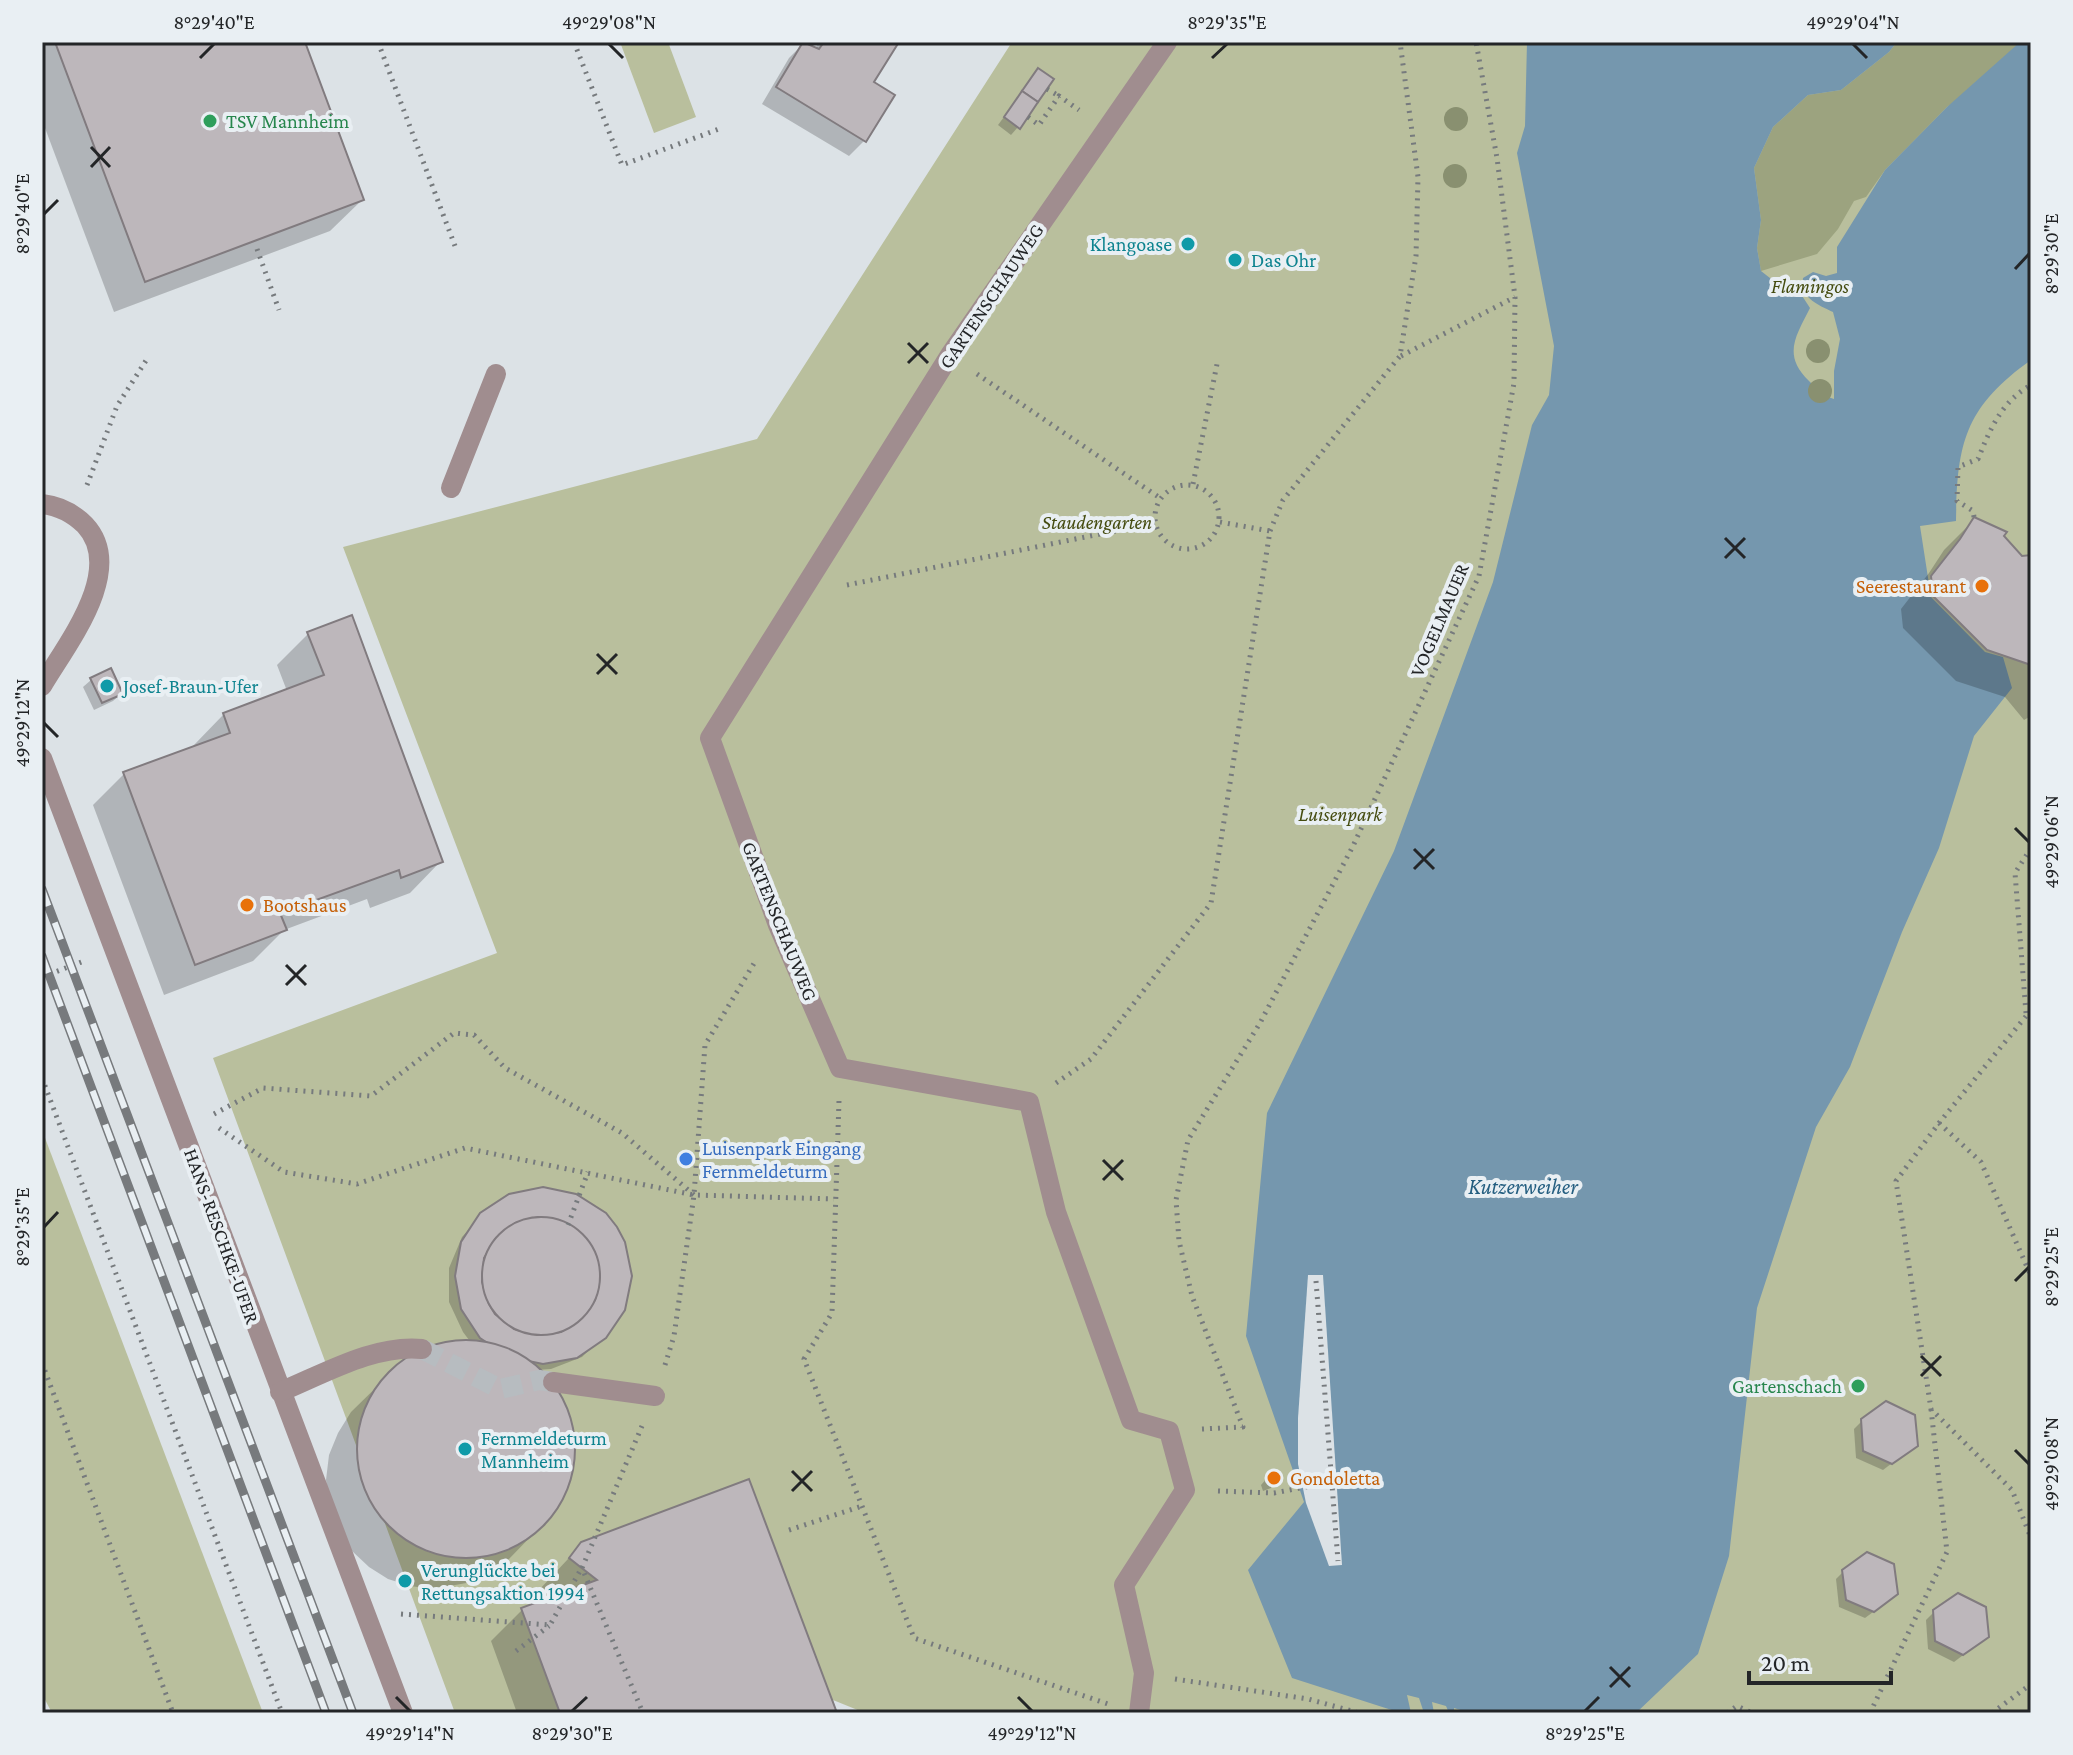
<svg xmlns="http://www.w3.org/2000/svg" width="2073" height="1755" font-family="'Crimson Pro',serif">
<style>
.green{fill:#b9bf9d}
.forest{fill:#9ca37f}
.water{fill:#7597ae}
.pier{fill:#dce2e6}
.shadow{fill:#0003;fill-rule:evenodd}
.building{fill:#bdb7bb;stroke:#817b7f;stroke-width:2;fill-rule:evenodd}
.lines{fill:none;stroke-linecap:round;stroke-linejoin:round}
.minor-tunnel{stroke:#b7bcc0;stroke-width:20;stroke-dasharray:20 10;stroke-linecap:butt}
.path{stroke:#767a7d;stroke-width:5;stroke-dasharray:2 6;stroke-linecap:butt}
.minor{stroke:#a08d8f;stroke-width:20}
.rail-casing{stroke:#777a7d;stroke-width:9}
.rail{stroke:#e9eff3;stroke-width:6;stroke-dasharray:18;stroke-linecap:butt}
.tree{fill:#899070}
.ticks{fill:none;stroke:#232527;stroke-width:3}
.leisure-dot{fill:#2e9e5b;stroke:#e9eff3;stroke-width:3}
.culture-dot{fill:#0f9aa8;stroke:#e9eff3;stroke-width:3}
.food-dot{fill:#e8710a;stroke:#e9eff3;stroke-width:3}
.shop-dot{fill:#3f7fe0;stroke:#e9eff3;stroke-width:3}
.labels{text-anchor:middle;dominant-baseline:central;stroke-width:8;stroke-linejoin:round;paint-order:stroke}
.leisure-label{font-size:20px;fill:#27864d;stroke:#e9eff3;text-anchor:start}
.culture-label{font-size:20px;fill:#0d838f;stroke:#e9eff3;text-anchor:start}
.park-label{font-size:20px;font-style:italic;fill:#454c10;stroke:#e9eff3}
.street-label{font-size:20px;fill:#232527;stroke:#e9eff3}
.food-label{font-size:20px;fill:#c56008;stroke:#e9eff3;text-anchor:start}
.shop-label{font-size:20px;fill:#366cbe;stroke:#e9eff3;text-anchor:start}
.water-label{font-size:22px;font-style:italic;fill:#245e80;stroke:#e9eff3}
.neatline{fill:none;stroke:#232527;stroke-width:3}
.ticks-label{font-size:20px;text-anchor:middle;fill:#232527}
</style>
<rect width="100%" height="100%" fill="#dce2e6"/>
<g class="green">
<path d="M620,42H668L696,117L654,133Z"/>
<path d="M1012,42H2031V1713H865L833,1700L837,1713H455L213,1058L497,953L343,547L757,439Z"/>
<path d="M42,1130L263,1713H52L42,1694Z"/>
</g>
<path class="forest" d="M1897,42H2025L2013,57L1947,107L1885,170L1866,197L1854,201L1838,229L1817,254L1761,271L1757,248L1761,220L1754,168L1773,127L1808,95L1841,90L1889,52Z"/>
<path class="water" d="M1527,42H1897L1889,52L1841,90L1808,95L1773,127L1754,168L1761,220L1757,248L1761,271L1775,282H1793L1810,308C1796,336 1782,355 1809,381C1817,389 1824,396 1834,399V371L1840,339L1833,312C1817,304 1801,299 1803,278L1813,272L1826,276L1837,273V247L1885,170L1947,107L2020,42H2031V360C1965,407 1957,443 1956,521L1920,526L1931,597L1985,652L2003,657L2012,688L1974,736L1939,848L1902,932L1850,1067L1816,1127L1757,1308L1729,1556L1698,1654L1636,1713H1470L1454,1708V1713H1449L1446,1706L1432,1702L1434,1713H1424L1419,1698L1407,1695L1411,1713H1401L1292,1678L1248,1570L1304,1502L1246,1336L1267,1113L1394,851L1493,582L1532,425L1549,395L1554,346L1517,153L1525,126Z"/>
<path class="pier" d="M1308,1275H1323L1342,1565L1329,1566L1306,1503L1298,1464V1418Z"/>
<g class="shadow">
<path d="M42,42H302L362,200L330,231L114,312L42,120Z"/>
<path d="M805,42L815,49L819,42H896L871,83L865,140L849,156L762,104L789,58Z"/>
<path d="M1038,71L1018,127L1011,135L998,125Z"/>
<path d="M1975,519L2001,536L2022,558L2031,557V716L2024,720L2005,697L1956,681L1903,628L1901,609L1929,573L1944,550Z"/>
<path d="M309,633L441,861L410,893L370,908L367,899L284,930L253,961L164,995L93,805L124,774L194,748L193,746L224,714L287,691L277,665Z"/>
<path d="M110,671L121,694L113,701L94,710L83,687L91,680Z"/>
<path d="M591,1204L615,1324L582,1357L551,1369L537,1370L549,1380L563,1402L571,1424L574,1448L572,1473L563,1497L539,1528L507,1561L472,1582L433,1589L410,1586L388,1579L369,1567L352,1551L329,1506L326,1480L329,1455L338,1433L351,1412L403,1361L426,1348L469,1340L463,1332L449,1302V1268L462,1237L482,1215ZM541,1212L566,1222H556L540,1216ZM484,1256L483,1284H479Z"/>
<path d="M1862,1421L1916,1445L1883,1470L1856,1458L1854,1429Z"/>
<path d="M1268,1477L1278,1480L1271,1488L1263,1491L1261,1485Z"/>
<path d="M582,1544L835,1713H517L491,1641L522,1610L551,1599L539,1590Z"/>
<path d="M1844,1571L1888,1601L1865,1618L1839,1607L1836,1579Z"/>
<path d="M1934,1612L1987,1637L1954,1662L1928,1649L1926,1620Z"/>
</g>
<g class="building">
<path d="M55,42H305L364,200L145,282Z"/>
<path d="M803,42L819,49L824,42H899L874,82L895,95L866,142L776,87Z"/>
<path d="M1038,68L1054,79L1038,102L1022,91Z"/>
<path d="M1022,91L1038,102L1020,129L1004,117Z"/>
<path d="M1974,517L2007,532L2004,536L2022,556L2031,555V665L1987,650L1933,596L1931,576L1960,539Z"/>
<path d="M352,615L443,862L401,878L399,870L280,913L287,930L195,965L123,772L230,733L223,713L324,675L307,632Z"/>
<path d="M111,668L123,694L102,703L90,678Z"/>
<path d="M543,1187L576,1194L606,1213L617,1227L625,1242L632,1276L625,1310L606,1338L577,1358L543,1364L509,1357L480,1338L461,1309L455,1276L461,1242L480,1213L509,1194ZM538,1217L561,1221L581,1234L595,1253L600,1277L595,1300L581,1319L561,1332L537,1335L514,1329L495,1314L489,1304L482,1282L484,1258L496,1238L515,1223Z"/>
<circle cx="541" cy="1276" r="59"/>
<circle cx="466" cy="1449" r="109"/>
<path d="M1886,1401L1915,1415L1918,1446L1892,1464L1863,1451L1861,1419Z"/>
<path d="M1277,1472L1281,1481L1270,1485L1267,1475Z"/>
<path d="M749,1479L837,1713H560L521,1608L597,1580L569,1558L581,1542Z"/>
<path d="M1867,1552L1894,1564L1898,1594L1874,1612L1846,1600L1842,1570Z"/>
<path d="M1958,1593L1986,1607L1989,1637L1963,1655L1935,1641L1933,1610Z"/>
</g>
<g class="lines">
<path class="minor-tunnel" d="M422,1349L500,1389L539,1380L553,1382"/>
<g class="path">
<path d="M378,42L455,246"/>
<path d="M574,42L622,165L719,129"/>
<path d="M1047,89L1059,96"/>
<path d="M1028,117L1039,125L1059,96L1079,110"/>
<path d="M257,249L279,310"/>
<path d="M1401,356L1515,297"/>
<path d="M977,374L1160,498"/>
<path d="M1193,484L1218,359"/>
<circle cx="1187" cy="517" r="32"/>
<path d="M87,485L117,406L147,359"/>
<path d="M1974,517L1973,511L1957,501L1958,467L1978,459C1990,429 2002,401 2031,385"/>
<path d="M1220,522L1270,531"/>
<path d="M847,585L1155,523"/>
<path d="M42,977L84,961"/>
<path d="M2031,1010L1939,1123L1896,1181L1931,1409L2012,1490L2031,1538"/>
<path d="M2026,1013L2015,873L2031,848"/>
<path d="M42,1078L282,1713"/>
<path d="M1056,1083L1091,1059L1211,903L1270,531L1283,500L1400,356L1416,256L1418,177L1400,42"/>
<path d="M839,1101L832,1313L804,1359L914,1638L1108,1704"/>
<path d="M214,1114L263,1088L371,1096L454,1033L474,1035L505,1068L622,1133L694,1195"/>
<path d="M1939,1123L1981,1162L2031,1276"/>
<path d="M219,1128L284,1172L357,1184L465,1148L694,1195L834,1199"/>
<path d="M568,1225L588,1172"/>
<path d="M1316,1281L1338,1561"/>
<path d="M42,1363L173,1713"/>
<path d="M665,1365L674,1336L694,1195L705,1045L756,960"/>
<path d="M642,1426L582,1568L643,1713"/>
<path d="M1202,1429L1243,1427L1192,1296L1179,1241L1176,1200L1188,1140L1260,1023L1353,846L1479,576L1514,383L1515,297L1497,158L1476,42"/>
<path d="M1218,1491L1274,1493L1331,1482"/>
<path d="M789,1530L862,1506"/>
<path d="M401,1614L550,1625L581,1569"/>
<path d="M516,1651L549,1626"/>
<path d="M1175,1679L1308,1699L1359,1713"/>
<path d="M1727,1713L1737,1706L1752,1713"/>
<path d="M1870,1713L1947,1552L1931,1409"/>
<path d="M1938,1713H1944"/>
<path d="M1992,1713L2031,1684"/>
</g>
<g class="minor">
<path d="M451,488L496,374"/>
<path d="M42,504C60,506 73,513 85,525C127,570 66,645 42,686"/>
<path d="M42,758L403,1713"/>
<path d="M553,1382L655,1396"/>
<path d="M280,1392C324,1374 375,1344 422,1349"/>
<path d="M1139,1713L1144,1673L1124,1585L1185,1490L1169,1431L1131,1420L1056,1212L1029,1102L840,1068L778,925L710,738L950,355L1167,42"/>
</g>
<defs>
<g id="rail">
<path d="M42,889L353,1713"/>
<path d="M42,956L326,1713"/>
</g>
</defs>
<use href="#rail" class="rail-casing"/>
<use href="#rail" class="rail"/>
</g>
<g class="tree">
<circle cx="1456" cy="119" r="12"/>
<circle cx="1455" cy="176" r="12"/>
<circle cx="1818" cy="351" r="12"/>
<circle cx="1820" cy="391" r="12"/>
</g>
<path class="ticks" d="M609,44L623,58M1853,44L1867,58M200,58L214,44M1212,58L1227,44M91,147L110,167M91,167L110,147M44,214L58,200M2015,269L2029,254M908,343L928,363M908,363L928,343M1725,538L1745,558M1725,558L1745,538M597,654L617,674M597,674L617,654M44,723L58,737M2015,828L2029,842M1414,849L1434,869M1414,869L1434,849M286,965L306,985M286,985L306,965M1103,1160L1123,1180M1103,1180L1123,1160M44,1227L58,1212M2015,1281L2029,1267M1921,1356L1941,1376M1921,1376L1941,1356M2015,1450L2029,1464M792,1471L812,1491M792,1491L812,1471M1610,1667L1630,1687M1610,1687L1630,1667M396,1697L410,1711M1018,1697L1032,1711M572,1711L587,1697M1585,1711L1599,1697"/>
<g class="leisure-dot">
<circle cx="210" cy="121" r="8"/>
<circle cx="1858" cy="1386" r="8"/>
</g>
<g class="culture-dot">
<circle cx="1188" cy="244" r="8"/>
<circle cx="1235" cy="260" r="8"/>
<circle cx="107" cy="686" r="8"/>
<circle cx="465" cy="1449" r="8"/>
<circle cx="405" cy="1581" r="8"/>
</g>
<g class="food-dot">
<circle cx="1982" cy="586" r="8"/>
<circle cx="247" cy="905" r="8"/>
<circle cx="1274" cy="1478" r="8"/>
</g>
<circle class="shop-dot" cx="686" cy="1159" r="8"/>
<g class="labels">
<g class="leisure-label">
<text x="226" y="121">TSV Mannheim</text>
<text x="1842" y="1386" text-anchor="end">Gartenschach</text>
</g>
<g class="culture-label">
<text x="1172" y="244" text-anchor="end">Klangoase</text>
<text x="1251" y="260">Das Ohr</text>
<text x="123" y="686">Josef-Braun-Ufer</text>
<text x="481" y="1438">Fernmeldeturm<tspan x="481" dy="23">Mannheim</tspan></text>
<text x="421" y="1570">Verunglückte bei<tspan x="421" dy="23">Rettungsaktion 1994</tspan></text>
</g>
<g class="park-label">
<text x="1810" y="286">Flamingos</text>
<text x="1097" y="522">Staudengarten</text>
<text x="1340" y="814">Luisenpark</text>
</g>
<g class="street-label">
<text transform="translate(991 296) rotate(-56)">GARTENSCHAUWEG</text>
<text transform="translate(1439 620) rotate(-67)">VOGELMAUER</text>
<text transform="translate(780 921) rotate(68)">GARTENSCHAUWEG</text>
<text transform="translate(222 1236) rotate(70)">HANS-RESCHKE-UFER</text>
</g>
<g class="food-label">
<text x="1966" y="586" text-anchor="end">Seerestaurant</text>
<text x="263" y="905">Bootshaus</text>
<text x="1290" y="1478">Gondoletta</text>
</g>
<g class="shop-label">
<text x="702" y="1148">Luisenpark Eingang<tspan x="702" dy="23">Fernmeldeturm</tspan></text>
</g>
<g class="water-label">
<text x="1523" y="1186">Kutzerweiher</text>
</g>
</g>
<rect width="2073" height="1755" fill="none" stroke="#e9eff3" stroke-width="88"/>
<path d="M1749 1671v12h142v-12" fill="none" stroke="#232527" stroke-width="4"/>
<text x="1761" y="1671" font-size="24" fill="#232527" stroke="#e9eff3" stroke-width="6" paint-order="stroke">20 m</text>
<rect x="44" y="44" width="1985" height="1667" class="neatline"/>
<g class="ticks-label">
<text x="214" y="29">8°29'40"E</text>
<text x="609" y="29">49°29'08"N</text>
<text x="1227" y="29">8°29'35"E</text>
<text x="1853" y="29">49°29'04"N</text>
<text transform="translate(22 214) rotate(-90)" y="7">8°29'40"E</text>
<text transform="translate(2051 254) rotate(-90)" y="7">8°29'30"E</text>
<text transform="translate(22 723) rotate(-90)" y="7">49°29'12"N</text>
<text transform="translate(2051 842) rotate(-90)" y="7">49°29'06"N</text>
<text transform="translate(22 1227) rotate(-90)" y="7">8°29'35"E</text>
<text transform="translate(2051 1267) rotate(-90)" y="7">8°29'25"E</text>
<text transform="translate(2051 1464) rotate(-90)" y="7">49°29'08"N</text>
<text x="410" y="1740">49°29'14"N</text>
<text x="572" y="1740">8°29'30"E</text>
<text x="1032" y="1740">49°29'12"N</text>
<text x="1585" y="1740">8°29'25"E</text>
</g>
</svg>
